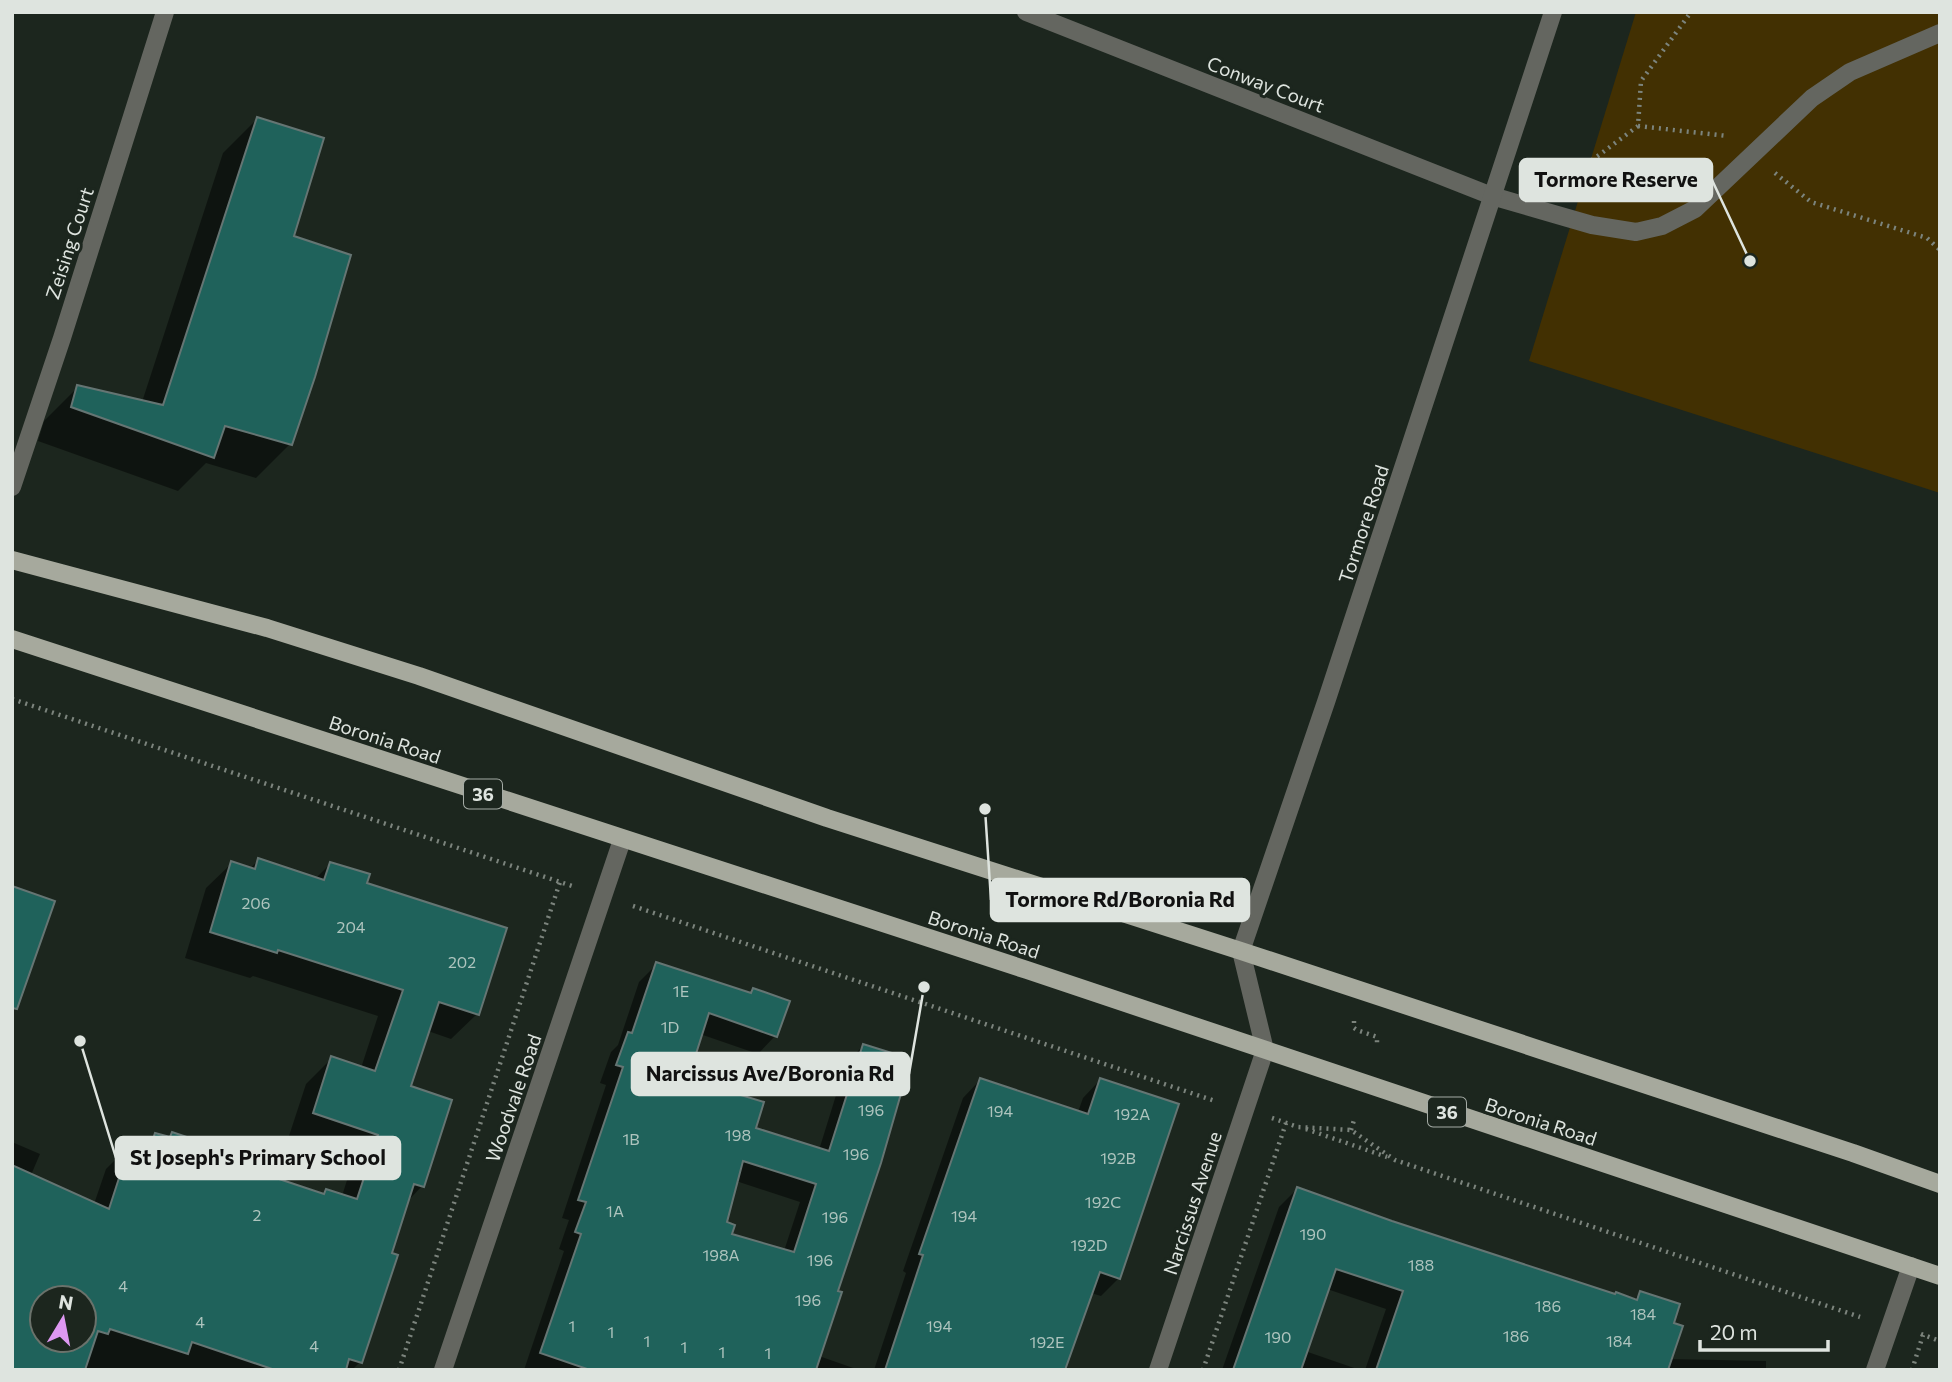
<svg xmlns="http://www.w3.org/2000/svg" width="1952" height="1382" font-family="Commissioner,sans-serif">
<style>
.green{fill:#423002}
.shadow{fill:#0007;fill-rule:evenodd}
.building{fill:#1f625b;stroke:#657573;stroke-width:2;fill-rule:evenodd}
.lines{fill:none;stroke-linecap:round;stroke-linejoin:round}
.path{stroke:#7c847d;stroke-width:4.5;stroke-dasharray:2 5;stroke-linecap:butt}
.service{stroke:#646660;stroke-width:18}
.minor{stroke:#646660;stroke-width:18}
.tertiary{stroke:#646660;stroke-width:18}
.primary{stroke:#a6a99d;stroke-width:18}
.labels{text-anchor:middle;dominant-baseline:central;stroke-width:6;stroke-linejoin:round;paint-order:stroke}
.number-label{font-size:16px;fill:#aec4be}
.shield{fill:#1c261e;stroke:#a4aba5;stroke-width:2}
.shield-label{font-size:18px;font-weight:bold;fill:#dee4df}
.street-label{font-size:19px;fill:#dee4df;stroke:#1c261e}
.leader{fill:none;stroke:#dee4df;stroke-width:2.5}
.callout-dot{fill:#dee4df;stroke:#1c261e;stroke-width:2.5}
.callout{fill:#dee4df;stroke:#dee4df;stroke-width:2.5}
.callout-label{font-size:21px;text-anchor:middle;font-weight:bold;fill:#111}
</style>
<rect width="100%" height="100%" fill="#1c261e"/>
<path class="green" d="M1636,12H1940V493L1529,361Z"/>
<g class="shadow">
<path d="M257,119L292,237L290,444L256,478L206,463L178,491L38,441L44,421L78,387L142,402L223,153Z"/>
<path d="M258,860L315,879L330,864L365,884L477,1014L451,1039L428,1031L408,1088L422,1186L407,1202L360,1362L352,1370H12V1142L40,1154L31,1175L94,1204L106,1169L132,1143L143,1147L156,1135L168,1139L173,1134L249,1172L322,1195L326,1191L342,1196L353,1161L288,1139L306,1084L332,1058L361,1068L378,1016L253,976L250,978L185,958L206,888L232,863L250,869ZM42,1298H84V1340H42Z"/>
<path d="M657,964L749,994L753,990L775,1036L758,1054L700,1034L686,1080L753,1130L819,1150L846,1063L863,1046L836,1292L819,1356L859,1370H524L564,1251L559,1249L569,1220L562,1218L606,1085L600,1083L611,1052L618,1045L639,982ZM736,1181L800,1202L784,1251L730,1235L724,1223Z"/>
<path d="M980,1080L1078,1112L1083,1098L1100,1080L1119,1278L1101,1296L1091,1293L1064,1370H874L906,1273L903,1271L963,1098Z"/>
<path d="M1297,1189L1391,1222L1633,1300L1641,1293L1672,1324L1670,1359L1766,1361V1370H1365L1386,1309L1327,1289L1305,1351L1360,1370H1222L1279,1207Z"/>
</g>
<g class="building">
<path d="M257,117L324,138L294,236L351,255L315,377L292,445L225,426L214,458L71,407L77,385L163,405Z"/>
<path d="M258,858L324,880L330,862L370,874L367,883L507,928L479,1015L439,1002L411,1086L452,1100L424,1187L414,1184L392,1253L398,1255L362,1363L349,1359L346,1370H275L192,1342L188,1354L110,1329L108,1334L98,1331L85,1370H12V1165L109,1209L131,1141L150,1148L155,1133L170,1137L172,1132L220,1148L218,1153L254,1165L252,1170L324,1194L326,1189L357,1199L378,1135L313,1113L331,1056L375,1071L403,990L278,950L277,953L210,932L231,861L255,869ZM42,1298H84V1340H42Z"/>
<path d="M12,886L55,901L17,1009L12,1008Z"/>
<path d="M656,962L751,993L753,988L790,1001L777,1037L709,1013L688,1079L764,1102L756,1128L829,1151L863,1044L911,1059L881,1163L838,1291L842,1292L816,1370H590L540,1353L581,1234L575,1232L586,1202L578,1200L623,1067L616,1065L628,1032L632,1033ZM743,1161L816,1184L794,1252L732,1234L735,1225L727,1222Z"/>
<path d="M980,1078L1088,1114L1100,1078L1179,1104L1120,1279L1100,1272L1065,1370H885L923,1255L919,1254Z"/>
<path d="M1297,1187L1392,1221L1615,1294L1616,1292L1637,1300L1640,1291L1680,1304L1674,1323L1683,1326L1668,1370H1376L1403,1291L1336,1269L1301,1370H1233Z"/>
</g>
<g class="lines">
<g class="path">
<path d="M1638,126L1727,136"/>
<path d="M1550,165L1591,161L1638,126L1641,81L1691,12"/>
<path d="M1775,173L1811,202L1927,238L1940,250"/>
<path d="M12,699L575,887"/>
<path d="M633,906L1215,1101"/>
<path d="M1354,1021V1028L1357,1030L1377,1037V1046"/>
<path d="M1272,1118L1298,1127L1351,1130L1395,1160L1860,1317"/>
<path d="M1306,1129L1387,1157"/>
<path d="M1351,1130L1354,1120"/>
<path d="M1921,1334L1940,1341"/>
<path d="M399,1370L560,882"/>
<path d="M1203,1370L1286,1123"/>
<path d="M1912,1370L1923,1335"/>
</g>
<path class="service" d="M1492,196L1592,225L1636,232L1662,226L1695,209L1812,98L1850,72L1940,33"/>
<g class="minor">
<path d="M1026,12L1492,196"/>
<path d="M12,487L62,338L165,12"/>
<path d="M443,1370L622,840"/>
<path d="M1158,1370L1265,1050"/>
<path d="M1875,1370L1911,1266"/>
</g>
<path class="tertiary" d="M1265,1050L1241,951L1326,702L1553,12"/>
<g class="primary">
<path d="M12,560L267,628L419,676L827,818L1241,951L1853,1153L1940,1184"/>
<path d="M12,639L1027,970L1940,1276"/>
</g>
</g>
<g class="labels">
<g class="number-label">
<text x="256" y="902">206</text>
<text x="351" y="926">204</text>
<text x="462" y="961">202</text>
<text x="681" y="990">1E</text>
<text x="670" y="1026">1D</text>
<text x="871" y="1109">196</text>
<text x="1000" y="1110">194</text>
<text x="1132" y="1113">192A</text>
<text x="738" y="1134">198</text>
<text x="631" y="1138">1B</text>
<text x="856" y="1153">196</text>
<text x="1118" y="1157">192B</text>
<text x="1103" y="1201">192C</text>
<text x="615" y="1210">1A</text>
<text x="257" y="1214">2</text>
<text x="964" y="1215">194</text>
<text x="835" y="1216">196</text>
<text x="1313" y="1233">190</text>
<text x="1089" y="1244">192D</text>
<text x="721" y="1254">198A</text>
<text x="820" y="1259">196</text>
<text x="1421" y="1264">188</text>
<text x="123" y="1285">4</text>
<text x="808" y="1299">196</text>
<text x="1548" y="1305">186</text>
<text x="1643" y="1313">184</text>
<text x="200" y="1321">4</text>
<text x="572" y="1325">1</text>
<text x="939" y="1325">194</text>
<text x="611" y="1331">1</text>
<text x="1516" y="1335">186</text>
<text x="1278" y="1336">190</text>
<text x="647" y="1340">1</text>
<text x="1619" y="1340">184</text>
<text x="1047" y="1341">192E</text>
<text x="314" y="1345">4</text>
<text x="684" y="1346">1</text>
<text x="722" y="1351">1</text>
<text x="768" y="1352">1</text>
</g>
<g class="shield">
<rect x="464" y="779.5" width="38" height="29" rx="5"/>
<rect x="1428" y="1097.5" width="38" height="29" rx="5"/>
</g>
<g class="shield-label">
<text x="483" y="794">36</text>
<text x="1447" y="1112">36</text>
</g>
<g class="street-label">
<text transform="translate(1266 84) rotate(21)">Conway Court</text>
<text transform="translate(69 243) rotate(-72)">Zeising Court</text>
<text transform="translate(1363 524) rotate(-72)">Tormore Road</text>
<text transform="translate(385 739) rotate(18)">Boronia Road</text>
<text transform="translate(984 934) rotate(18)">Boronia Road</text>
<text transform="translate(513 1098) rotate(-71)">Woodvale Road</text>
<text transform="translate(1541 1121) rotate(18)">Boronia Road</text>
<text transform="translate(1192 1203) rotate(-72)">Narcissus Avenue</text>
</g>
</g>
<path class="leader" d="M1750 261L1712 180M985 809L991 900M924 987L909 1074M80 1041L116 1158"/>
<g class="callout-dot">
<circle cx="1750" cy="261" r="7"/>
<circle cx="985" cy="809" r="7"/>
<circle cx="924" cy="987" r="7"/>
<circle cx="80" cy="1041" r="7"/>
</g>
<g class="callout">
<rect x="1520" y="159" width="192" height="42" rx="7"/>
<rect x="991" y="879" width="258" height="42" rx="7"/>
<rect x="632" y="1053" width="277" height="42" rx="7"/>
<rect x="116" y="1137" width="284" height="42" rx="7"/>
</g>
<g class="callout-label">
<text x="1616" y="187">Tormore Reserve</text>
<text x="1120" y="907">Tormore Rd/Boronia Rd</text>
<text x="770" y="1081">Narcissus Ave/Boronia Rd</text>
<text x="258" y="1165">St Joseph's Primary School</text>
</g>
<rect width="1952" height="1382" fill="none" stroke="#dee4df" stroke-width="28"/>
<g transform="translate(63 1319) rotate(10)"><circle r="33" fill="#1c261e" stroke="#6a726b" stroke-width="2"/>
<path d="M0-5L12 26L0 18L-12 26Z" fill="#de98f2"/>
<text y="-10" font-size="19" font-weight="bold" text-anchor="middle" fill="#dee4df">N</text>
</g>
<path d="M1700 1340v10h128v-10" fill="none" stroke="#dee4df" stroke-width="3.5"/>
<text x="1710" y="1340" font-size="21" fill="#dee4df" stroke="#1c261e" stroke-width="5" paint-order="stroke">20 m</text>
</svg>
